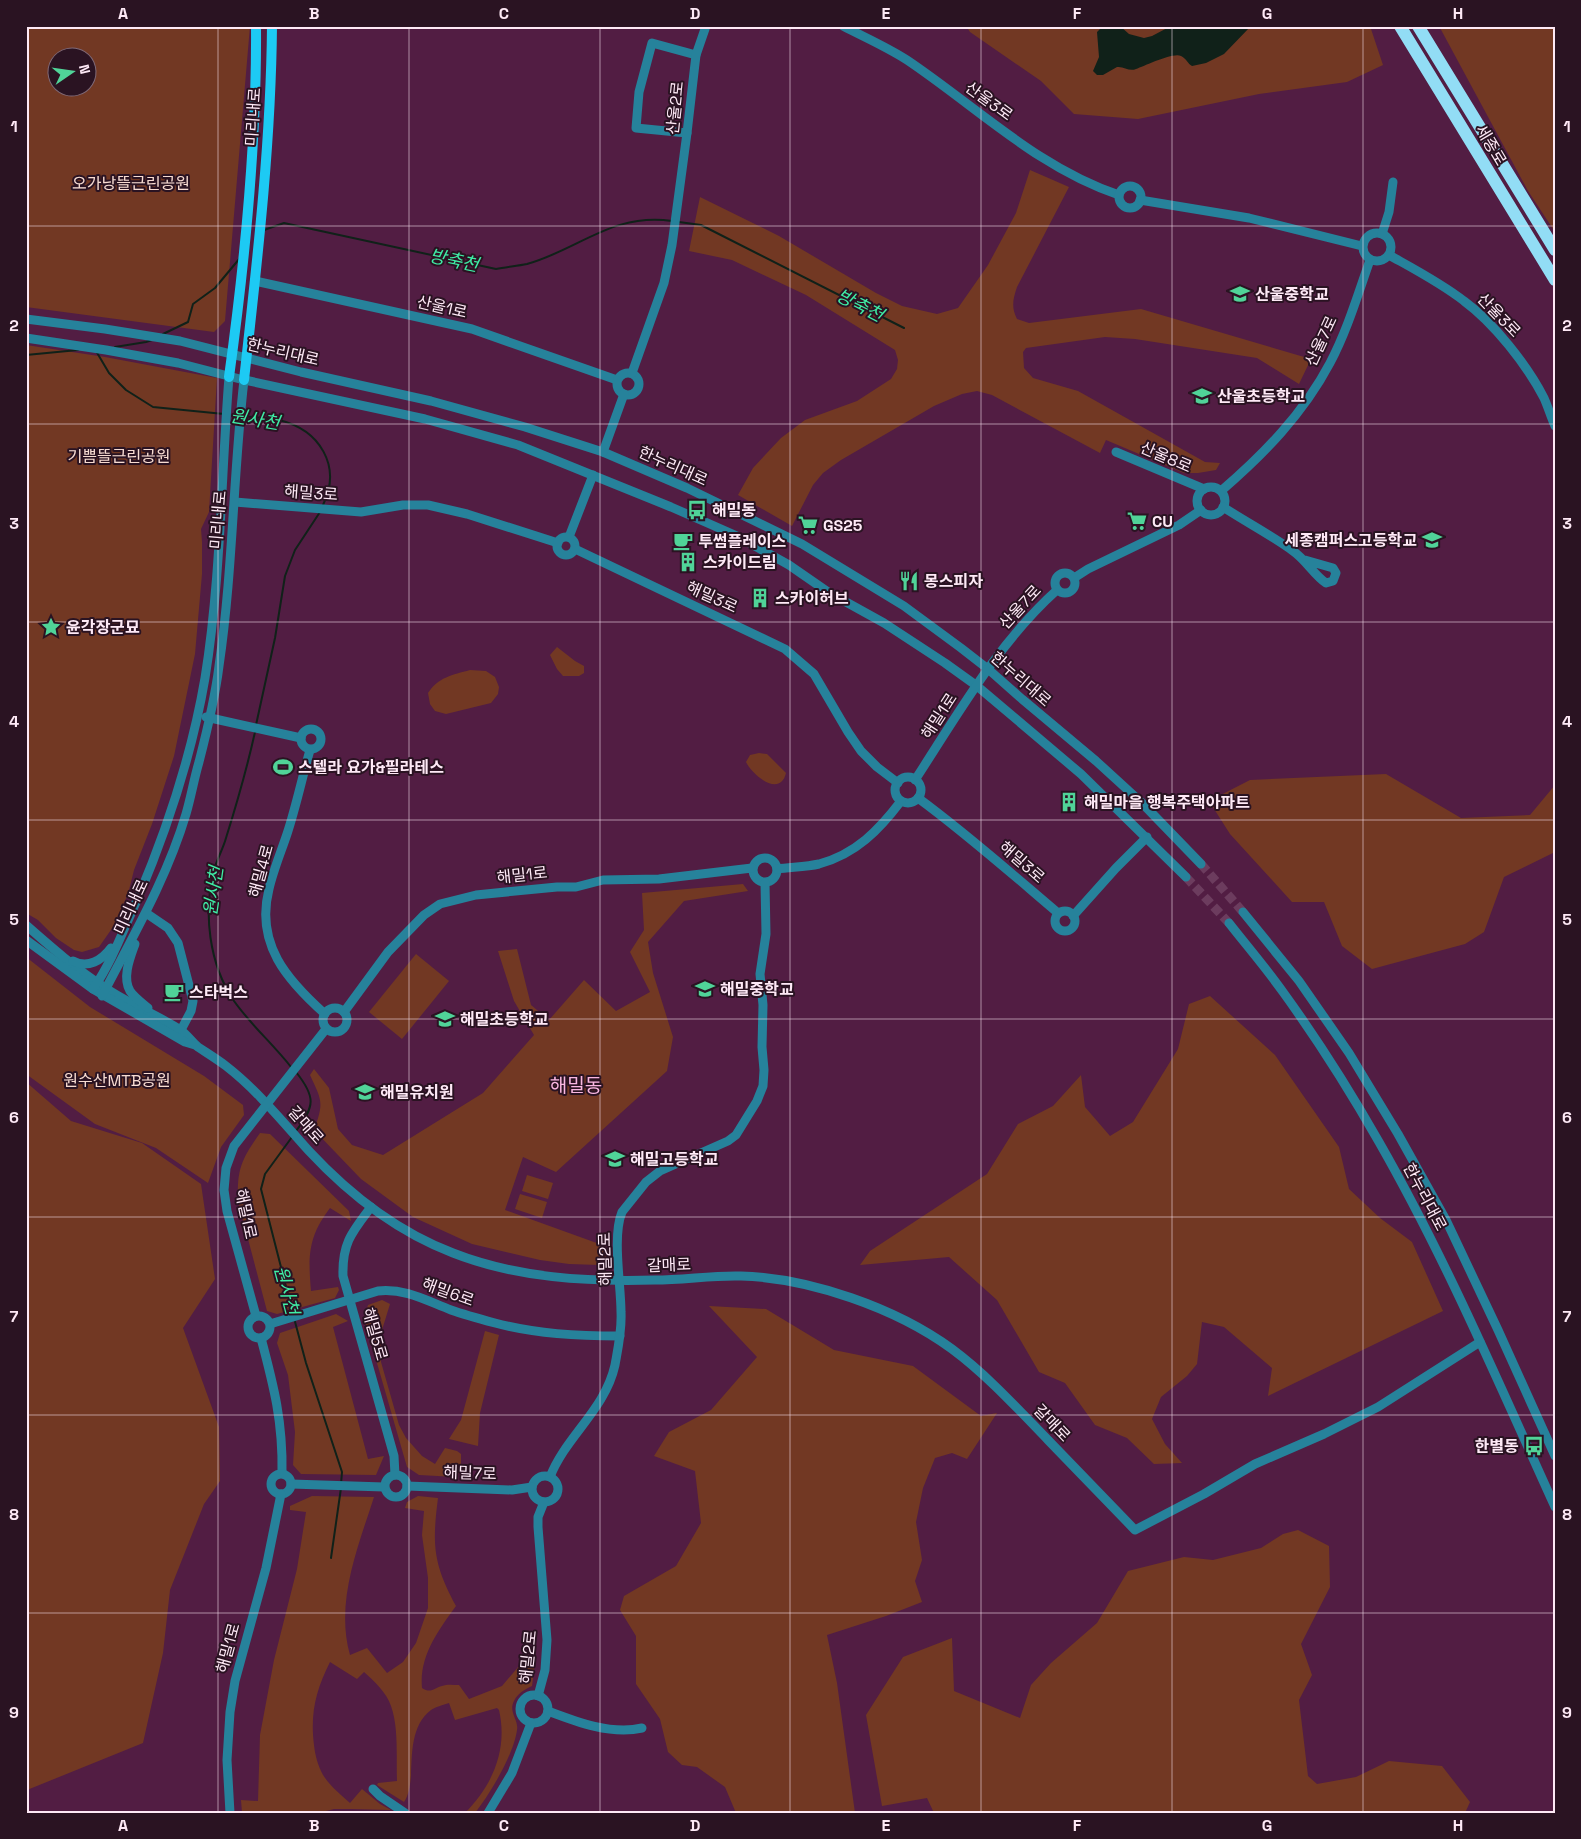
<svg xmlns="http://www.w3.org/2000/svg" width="1581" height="1839" font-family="'Space Grotesk','Noto Sans KR',sans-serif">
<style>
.green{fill:#723823;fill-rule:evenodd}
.water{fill:#102119}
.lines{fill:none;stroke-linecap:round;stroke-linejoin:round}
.stream{stroke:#102119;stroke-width:2}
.minor-tunnel{stroke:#6c3c5e;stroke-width:9;stroke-dasharray:9 4.5;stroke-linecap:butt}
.minor{stroke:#26829b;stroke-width:9}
.major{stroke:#1dcaf4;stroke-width:10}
.highway{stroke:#92ddf5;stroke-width:12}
.grid{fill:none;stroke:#fee9f6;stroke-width:1;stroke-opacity:0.55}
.labels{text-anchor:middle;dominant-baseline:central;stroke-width:4;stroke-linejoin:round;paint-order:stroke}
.street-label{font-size:16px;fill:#fee9f6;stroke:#2a1322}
.park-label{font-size:16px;fill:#f8dcd2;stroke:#2a1322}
.poi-label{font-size:16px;font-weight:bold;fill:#fee9f6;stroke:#2a1322;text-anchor:start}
.water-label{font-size:18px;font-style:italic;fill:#3feea6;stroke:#2a1322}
.quarter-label{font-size:19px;fill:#f9b7e1;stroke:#2a1322}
.neatline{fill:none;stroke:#fee9f6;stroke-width:2}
.grid-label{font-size:16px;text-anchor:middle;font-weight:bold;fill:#fee9f6}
</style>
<rect width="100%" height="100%" fill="#521d43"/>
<g class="green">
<path d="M26,26H250L225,321L214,332L26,307ZM58,58H88V88H58Z"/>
<path d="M966,26H1370L1383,65L1347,82L1259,94L1138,119L1074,114L1041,81L970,32Z"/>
<path d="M1439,26H1555V232L1528,191Z"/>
<path d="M1030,170L1069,187L1017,287C1013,299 1011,307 1017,319L1029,323L1141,309L1311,359L1299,384L1257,358L1135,339L1105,337L1026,348L1023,352L1024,368L1033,378L1078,391L1205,462L1220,463L1216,470L1198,473H1184L1106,440L1100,453L992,395L977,391L962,394L934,406L841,460L823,473L813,485L792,526L738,495L753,468L781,438L805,420L857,401L891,379L897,369L898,360L895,350L806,295L732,260L689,251L700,197L779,236L876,293L902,306L937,314L958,308L988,265L1016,213Z"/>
<path d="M26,345L105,357L217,378L209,512L201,529L202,542V574L195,654L174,756L152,824L134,870L128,894L113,927L99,947L82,952L74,950L56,938L38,920L26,913Z"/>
<path d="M557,647L575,661L584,666V673L579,676H563L557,669L550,655Z"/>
<path d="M470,670L486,671L495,677L499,687L498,694L491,703L446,714L435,711L430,704L428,693C439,677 452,675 470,670Z"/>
<path d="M759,753L767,754L786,773C780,798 752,775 746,762L750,755Z"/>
<path d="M1386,774L1461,818L1530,815L1555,785V852L1504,877L1484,932L1465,944L1372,969L1342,946L1324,902H1292L1230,834L1209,801L1250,780Z"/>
<path d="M743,884L748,891L684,901L648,942L653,973L673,1037L667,1071L556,1172L523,1157L505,1210L605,1246L606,1259L599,1265L569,1264L540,1260L472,1244L413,1217L361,1179L314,1130C324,1102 322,1101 310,1075L314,1069L329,1088L338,1129L352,1145L383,1155L483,1093L534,1035L514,1001L498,951L517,949L531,1005L549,1020L584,980L616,1011L650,992L630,952L644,930L642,893Z"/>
<path d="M416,954L449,981L402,1039L369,1012Z"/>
<path d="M26,957L90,1007L204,1076L243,1105L244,1115L221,1147L208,1183L156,1148L95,1124L26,1074Z"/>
<path d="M1210,996L1275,1055L1339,1147L1349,1189L1380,1218L1412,1242L1443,1311L1268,1396L1272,1368L1224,1327L1202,1322L1197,1364L1187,1376L1161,1397L1152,1419L1165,1444L1182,1463L1154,1464L1127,1438L1095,1425L1065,1383L1039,1372L997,1300L949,1257L860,1265L870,1251L987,1174L1018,1124L1053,1106L1081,1075L1085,1107L1110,1136L1133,1122L1178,1049L1189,1004Z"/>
<path d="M26,1082L71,1121L142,1143L201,1184L215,1279L183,1328L219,1427L220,1481L204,1504L170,1590L163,1653L143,1743L27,1790L29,1813H26Z"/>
<path d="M260,1133L270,1134L349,1211L351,1221L330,1208C308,1237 308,1256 311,1291L338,1287L339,1290L335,1298L277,1314L267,1311L238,1201C237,1169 241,1160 260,1133Z"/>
<path d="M527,1175L553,1183L548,1199L522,1191Z"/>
<path d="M520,1194L547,1202L542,1218L515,1209Z"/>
<path d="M382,1300L390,1304L382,1330L381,1362L399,1425L406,1438L422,1456L435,1464L445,1448L457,1451L461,1454V1470L456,1477L419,1475L407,1467L364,1318L368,1305Z"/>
<path d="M709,1306L766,1309L834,1350L913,1366L981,1416L997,1413L967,1459L952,1453L935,1458L923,1488L916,1522L922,1560L915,1581L922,1602L886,1616L827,1635L837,1683L855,1813H736L725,1787L697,1767L682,1765L668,1752L660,1719L636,1684V1636L620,1610L624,1596L676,1566L701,1523L695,1471L654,1456L669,1432L711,1410L757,1357Z"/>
<path d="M336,1314L348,1321L333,1327L368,1459L384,1456L376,1475L301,1474L293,1465L295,1432L288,1375L277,1343L280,1333Z"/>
<path d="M485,1331L499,1335L480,1413L478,1446L449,1439L461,1420Z"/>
<path d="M312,1496L374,1497C358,1547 335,1602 350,1655L367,1648L387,1673L403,1662L416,1643L428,1608V1578L422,1535L424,1511L405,1508L407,1502L418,1496L438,1498C432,1545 433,1563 456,1606C438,1631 419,1656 422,1688C431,1694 434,1688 442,1686C447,1684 453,1685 459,1685L469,1699L502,1686L524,1660L535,1662L532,1686C525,1689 517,1694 514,1701C508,1712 519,1720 517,1730C514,1754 490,1794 475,1813H465C493,1785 508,1749 499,1710L497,1708L455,1720L449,1703C443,1705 435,1707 431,1710C411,1725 412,1754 411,1776C410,1785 409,1795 404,1802L377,1785L378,1783L397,1781C396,1757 399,1729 391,1706C387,1693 374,1681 364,1672L357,1679L330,1662C316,1690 310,1713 314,1745C315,1755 318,1766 323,1775C330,1786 340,1794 350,1803L362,1789L380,1804L391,1810L351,1809H334L318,1813H242L241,1800L258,1801L260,1735L274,1660L297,1569L306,1512L290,1510V1506Z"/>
<path d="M1298,1530L1329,1546L1330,1587L1301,1644L1312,1675L1299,1700L1308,1776L1317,1784L1356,1777L1389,1761L1442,1766L1470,1802L1465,1813H934L927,1798L882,1806L866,1715L903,1657L952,1638L954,1691L1020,1718L1031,1685L1051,1663L1097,1623L1128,1571L1184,1557L1213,1560L1261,1548L1283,1534Z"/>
</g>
<path class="water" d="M1103,26H1120L1129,34L1144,38L1152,36L1171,26H1251L1224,54L1206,63L1192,66C1188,64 1186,58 1181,56C1173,52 1145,66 1136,69C1129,72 1124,66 1117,67L1103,75H1097L1093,71L1099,57L1097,32Z"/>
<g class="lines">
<g class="stream">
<path d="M679,222L701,225L904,328"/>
<path d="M264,230L284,223L496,269C506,267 517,266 527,264C578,250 613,212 672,221"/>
<path d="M163,334L188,322L193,304L215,288L240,258"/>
<path d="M115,347L146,342L152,340"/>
<path d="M96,351L109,373L126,390L153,407L224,414"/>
<path d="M26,355L78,350"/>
<path d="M244,416C255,418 268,417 279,420C320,430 342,466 323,505"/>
<path d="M256,725L275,638L285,576L295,550L320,512"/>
<path d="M255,732C247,768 237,803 226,838C223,849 217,859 214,870C203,913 209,964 234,1001C251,1025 273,1044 291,1067"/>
<path d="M296,1072C316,1097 315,1106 296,1131"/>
<path d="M292,1137L265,1174L261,1189L293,1314"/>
<path d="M294,1318L306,1363L342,1472L341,1484"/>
<path d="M331,1558L341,1488"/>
</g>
<g class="minor-tunnel">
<path d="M1201,864L1243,912"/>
<path d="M1186,877L1229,923"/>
</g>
<g class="minor">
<path d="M843,26C864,37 887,47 907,60C977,107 1038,168 1119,195"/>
<path d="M687,133L636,128L639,92L652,43L696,55"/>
<circle cx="1130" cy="197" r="11"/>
<path d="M1140,200L1249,218L1362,246"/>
<circle cx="1377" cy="247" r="14"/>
<path d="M1382,234L1389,212L1393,182"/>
<path d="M1389,255C1414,269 1441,283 1464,301C1494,323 1527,365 1544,398C1548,407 1551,417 1555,426"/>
<path d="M255,281L472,329L617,380"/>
<path d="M26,319L105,329L180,341L301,372L431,401L525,427L603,452L687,488L802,544L904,606L961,648L988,669L1022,699L1096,761L1142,803L1201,864"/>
<path d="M26,338L106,350L178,363L240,379L425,419L518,445L671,507L737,536L789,565L828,592L884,623L945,663L977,686L1081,774L1186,877"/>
<circle cx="628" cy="384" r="11"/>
<path d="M632,373L664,283L672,245L687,133L696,55L706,26"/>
<path d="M603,452L624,394"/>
<path d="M1116,452L1204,489"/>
<circle cx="1211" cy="501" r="14"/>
<path d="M1221,491C1264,454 1303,414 1330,363C1347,331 1358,294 1370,260"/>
<path d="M235,502L361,512L403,505H428L467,514L558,543"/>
<path d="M1223,507C1246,522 1271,535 1293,551C1306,560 1314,575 1326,583L1333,581L1336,573L1333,568L1305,560"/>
<path d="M569,537L593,475"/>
<circle cx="566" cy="546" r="9"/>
<path d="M575,549L785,649L814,674L848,732L861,751L877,767L898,783"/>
<circle cx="1065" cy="583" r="10"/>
<path d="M1074,578L1088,569L1179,525L1201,510"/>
<path d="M206,717L301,738"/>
<circle cx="311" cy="739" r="10"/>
<path d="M310,750C302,778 296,807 287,834C281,852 273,871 269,889C255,944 287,980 325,1014"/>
<circle cx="908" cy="790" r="13"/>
<path d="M915,780C958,714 998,643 1057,590"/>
<path d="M918,798C967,834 1012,874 1058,913"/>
<circle cx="765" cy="870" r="12"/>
<path d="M777,869C791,867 806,867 819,864C856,854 879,830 901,801"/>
<circle cx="1065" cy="921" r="10"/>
<path d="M1243,912L1299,981L1349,1053L1398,1134L1446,1220L1498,1330L1555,1456"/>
<path d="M146,913L168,928L178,943L193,1001L191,1011L181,1030"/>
<path d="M1073,916L1116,868L1147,837"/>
<path d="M1229,923C1247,946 1266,968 1283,992C1317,1039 1350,1091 1379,1142C1446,1259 1499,1384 1555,1507"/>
<path d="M26,925C51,947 76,969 104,987C127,1003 155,1014 179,1029C187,1034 191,1041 198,1047C207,1053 217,1059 226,1066C257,1090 282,1121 309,1151C349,1194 398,1232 453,1253C517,1278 587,1282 655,1280C684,1280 713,1275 741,1276C810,1278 896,1308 952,1349C987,1375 1017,1408 1048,1440C1077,1470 1106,1500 1135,1530L1204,1494L1255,1464L1324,1434L1378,1407L1480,1342"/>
<path d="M26,940L93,989L185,1042L195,1045"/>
<path d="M135,944C130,958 122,977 130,991C134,997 142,1003 148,1008"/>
<path d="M73,961C88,969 102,960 111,948"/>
<path d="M93,989C112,962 124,928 138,898C168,827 192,754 205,678C221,579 221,477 229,377"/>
<path d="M102,996C133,936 167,878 186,814C191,797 194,779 199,762C207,731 215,699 219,666C233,571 233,475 244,380"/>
<circle cx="335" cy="1020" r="12"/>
<path d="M344,1012L388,952L424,915L440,904L476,895L557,887H576L603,880L659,879L752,868"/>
<path d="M371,1207C352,1232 342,1243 343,1276L394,1456L395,1475"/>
<circle cx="259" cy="1327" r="11"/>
<path d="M256,1316L227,1211L224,1190L226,1168L234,1146L326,1029"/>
<path d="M270,1324L378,1291C405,1288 427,1301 451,1310C465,1315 480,1319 495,1323C536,1334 578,1336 620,1336"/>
<path d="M261,1338C274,1387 283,1422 282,1473"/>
<circle cx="281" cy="1484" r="10"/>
<circle cx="396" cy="1486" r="11"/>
<circle cx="545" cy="1489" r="13"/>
<path d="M550,1477C566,1436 605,1410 615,1365C618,1348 622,1330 621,1312C621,1285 612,1236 622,1212L646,1182L660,1171L728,1141L736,1135L757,1101L763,1086L764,1070L762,1047L763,1005L760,974L766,934L765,883"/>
<path d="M291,1484L384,1487"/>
<path d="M407,1486L512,1490L532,1487"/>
<circle cx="534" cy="1709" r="14"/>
<path d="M538,1696L545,1670L547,1640L538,1527V1517L544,1502"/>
<path d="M548,1711C577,1722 611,1735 642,1728"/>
<path d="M373,1789L380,1796L405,1813"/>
<path d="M230,1813L227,1760L230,1712L235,1681L266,1568L281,1494"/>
<path d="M488,1813L512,1773L531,1723"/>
</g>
<g class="major">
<path d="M229,377C245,261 257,143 256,26"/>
<path d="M244,380C257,263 271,144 272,26"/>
</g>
<g class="highway">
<path d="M1400,26L1555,280"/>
<path d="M1418,26L1555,250"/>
</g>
</g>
<path class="grid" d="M218,26V1813M409,26V1813M600,26V1813M790,26V1813M981,26V1813M1172,26V1813M1363,26V1813M26,226H1555M26,424H1555M26,622H1555M26,820H1555M26,1019H1555M26,1217H1555M26,1415H1555M26,1613H1555"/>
<defs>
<symbol id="school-bare" viewBox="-9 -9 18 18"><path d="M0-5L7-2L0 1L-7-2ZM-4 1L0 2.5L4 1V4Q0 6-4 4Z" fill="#50d398" stroke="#2a1322" stroke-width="2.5" paint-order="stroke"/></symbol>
<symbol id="bus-bare" viewBox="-9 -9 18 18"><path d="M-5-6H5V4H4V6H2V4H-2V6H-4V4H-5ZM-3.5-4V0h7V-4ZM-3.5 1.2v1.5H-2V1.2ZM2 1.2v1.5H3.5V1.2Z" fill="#50d398" stroke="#2a1322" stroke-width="2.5" paint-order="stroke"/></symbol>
<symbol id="supermarket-bare" viewBox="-9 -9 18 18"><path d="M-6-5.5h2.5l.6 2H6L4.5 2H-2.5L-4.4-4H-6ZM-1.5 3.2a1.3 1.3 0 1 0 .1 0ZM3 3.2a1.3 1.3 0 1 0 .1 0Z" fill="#50d398" stroke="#2a1322" stroke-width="2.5" paint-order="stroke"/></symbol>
<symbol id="cafe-bare" viewBox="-9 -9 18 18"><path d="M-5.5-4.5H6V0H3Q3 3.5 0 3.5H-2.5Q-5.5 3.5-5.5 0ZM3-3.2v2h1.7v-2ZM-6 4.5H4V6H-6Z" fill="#50d398" stroke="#2a1322" stroke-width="2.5" paint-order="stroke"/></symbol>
<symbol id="building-bare" viewBox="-9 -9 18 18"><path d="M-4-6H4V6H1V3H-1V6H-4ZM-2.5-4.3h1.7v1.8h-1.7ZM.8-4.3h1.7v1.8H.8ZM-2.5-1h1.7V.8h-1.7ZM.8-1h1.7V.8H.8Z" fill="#50d398" stroke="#2a1322" stroke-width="2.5" paint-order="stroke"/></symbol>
<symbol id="restaurant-bare" viewBox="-9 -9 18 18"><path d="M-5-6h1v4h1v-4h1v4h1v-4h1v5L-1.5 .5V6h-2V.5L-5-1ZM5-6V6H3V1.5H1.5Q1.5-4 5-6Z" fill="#50d398" stroke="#2a1322" stroke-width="2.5" paint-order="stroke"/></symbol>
<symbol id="sight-bare" viewBox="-9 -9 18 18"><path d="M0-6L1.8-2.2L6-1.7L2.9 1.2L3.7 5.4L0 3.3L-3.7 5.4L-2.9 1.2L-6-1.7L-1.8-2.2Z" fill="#50d398" stroke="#2a1322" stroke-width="2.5" paint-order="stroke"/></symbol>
<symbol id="stadium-bare" viewBox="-9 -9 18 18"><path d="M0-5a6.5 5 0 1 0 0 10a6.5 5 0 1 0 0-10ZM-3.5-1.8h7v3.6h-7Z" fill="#50d398" stroke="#2a1322" stroke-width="2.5" paint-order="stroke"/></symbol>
</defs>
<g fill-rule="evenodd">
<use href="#school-bare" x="1226" y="280" width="28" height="28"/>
<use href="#school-bare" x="1188" y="382" width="28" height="28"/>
<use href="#bus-bare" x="683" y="496" width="28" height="28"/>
<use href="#supermarket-bare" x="1123" y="507" width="28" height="28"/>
<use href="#supermarket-bare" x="794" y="511" width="28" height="28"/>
<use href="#school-bare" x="1418" y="526" width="28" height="28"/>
<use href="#cafe-bare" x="669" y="527" width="28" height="28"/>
<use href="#building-bare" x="674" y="548" width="28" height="28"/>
<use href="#restaurant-bare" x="895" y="567" width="28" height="28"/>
<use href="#building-bare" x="746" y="584" width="28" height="28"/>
<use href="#sight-bare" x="37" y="613" width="28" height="28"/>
<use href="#stadium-bare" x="269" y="753" width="28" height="28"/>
<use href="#building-bare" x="1055" y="788" width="28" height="28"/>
<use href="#school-bare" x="691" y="975" width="28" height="28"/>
<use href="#cafe-bare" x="160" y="978" width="28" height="28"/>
<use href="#school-bare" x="431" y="1005" width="28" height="28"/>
<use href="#school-bare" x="351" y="1078" width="28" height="28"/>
<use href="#school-bare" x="601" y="1145" width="28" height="28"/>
<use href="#bus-bare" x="1520" y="1432" width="28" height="28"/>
</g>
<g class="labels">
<g class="street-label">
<text transform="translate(989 101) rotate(36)">산울3로</text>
<text transform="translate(675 108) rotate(-84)">산울2로</text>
<text transform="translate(253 117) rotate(-86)">미리내로</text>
<text transform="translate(1491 145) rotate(59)">세종로</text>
<text transform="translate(442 307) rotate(13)">산울1로</text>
<text transform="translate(1499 315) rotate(46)">산울3로</text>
<text transform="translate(1321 341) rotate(-65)">산울7로</text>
<text transform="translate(283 352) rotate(13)">한누리대로</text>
<text transform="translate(1166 457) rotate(23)">산울8로</text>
<text transform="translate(673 466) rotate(24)">한누리대로</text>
<text transform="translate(311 493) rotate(4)">해밀3로</text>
<text transform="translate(218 520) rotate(-85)">미리내로</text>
<text transform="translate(712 597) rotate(24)">해밀3로</text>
<text transform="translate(1020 607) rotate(-47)">산울7로</text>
<text transform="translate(1021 679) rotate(41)">한누리대로</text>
<text transform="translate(939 716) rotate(-57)">해밀1로</text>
<text transform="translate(1022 862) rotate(41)">해밀3로</text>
<text transform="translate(261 871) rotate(-75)">해밀4로</text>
<text transform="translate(522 875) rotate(-6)">해밀1로</text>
<text transform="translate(131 907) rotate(-65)">미리내로</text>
<text transform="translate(306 1125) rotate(48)">갈매로</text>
<text transform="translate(1425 1197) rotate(62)">한누리대로</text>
<text transform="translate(246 1214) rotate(78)">해밀1로</text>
<text transform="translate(605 1259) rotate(-91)">해밀2로</text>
<text transform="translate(669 1265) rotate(-2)">갈매로</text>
<text transform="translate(448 1292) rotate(20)">해밀6로</text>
<text transform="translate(375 1334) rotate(74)">해밀5로</text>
<text transform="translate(1052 1423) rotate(46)">갈매로</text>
<text transform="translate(470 1473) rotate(2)">해밀7로</text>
<text transform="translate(228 1648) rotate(-75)">해밀1로</text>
<text transform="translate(528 1657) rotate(-84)">해밀2로</text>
</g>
<g class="park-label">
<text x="131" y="183">오가낭뜰근린공원</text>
<text x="119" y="456">기쁨뜰근린공원</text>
<text x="117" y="1080">원수산MTB공원</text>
</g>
<g class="poi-label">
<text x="1255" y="294">산울중학교</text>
<text x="1217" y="396">산울초등학교</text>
<text x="712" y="510">해밀동</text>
<text x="1152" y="521">CU</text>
<text x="823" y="525">GS25</text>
<text x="1417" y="540" text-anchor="end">세종캠퍼스고등학교</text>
<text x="698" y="541">투썸플레이스</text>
<text x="703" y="562">스카이드림</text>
<text x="924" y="581">몽스피자</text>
<text x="775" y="598">스카이허브</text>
<text x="66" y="627">윤각장군묘</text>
<text x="298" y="767">스텔라 요가&amp;필라테스</text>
<text x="1084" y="802">해밀마을 행복주택아파트</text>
<text x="720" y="989">해밀중학교</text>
<text x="189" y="992">스타벅스</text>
<text x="460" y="1019">해밀초등학교</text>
<text x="380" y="1092">해밀유치원</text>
<text x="630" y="1159">해밀고등학교</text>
<text x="1519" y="1446" text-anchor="end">한별동</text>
</g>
<g class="water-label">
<text transform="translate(454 260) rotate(12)">방축천</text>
<text transform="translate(860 305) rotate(27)">방축천</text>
<text transform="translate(255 419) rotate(9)">원사천</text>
<text transform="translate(213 891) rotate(-82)">원사천</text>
<text transform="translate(287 1290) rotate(75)">원사천</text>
</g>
<g class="quarter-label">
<text x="576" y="1085">해밀동</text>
</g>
</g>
<rect width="1581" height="1839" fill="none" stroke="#2a1322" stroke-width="55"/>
<g transform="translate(72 72) rotate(77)"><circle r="24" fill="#2a1322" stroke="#7f6977"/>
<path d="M0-4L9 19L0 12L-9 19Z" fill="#50d398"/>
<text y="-8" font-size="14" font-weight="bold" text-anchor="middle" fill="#fee9f6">N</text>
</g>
<rect x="28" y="28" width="1526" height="1784" class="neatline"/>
<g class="grid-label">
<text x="123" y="19">A</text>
<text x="314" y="19">B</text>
<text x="504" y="19">C</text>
<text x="695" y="19">D</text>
<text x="886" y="19">E</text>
<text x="1077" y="19">F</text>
<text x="1267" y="19">G</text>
<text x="1458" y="19">H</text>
<text x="14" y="132">1</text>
<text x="1567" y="132">1</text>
<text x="14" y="331">2</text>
<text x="1567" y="331">2</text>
<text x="14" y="529">3</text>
<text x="1567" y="529">3</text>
<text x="14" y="727">4</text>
<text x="1567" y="727">4</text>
<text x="14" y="925">5</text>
<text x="1567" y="925">5</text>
<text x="14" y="1123">6</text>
<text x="1567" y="1123">6</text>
<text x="14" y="1322">7</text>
<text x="1567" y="1322">7</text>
<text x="14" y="1520">8</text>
<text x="1567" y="1520">8</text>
<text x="14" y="1718">9</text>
<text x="1567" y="1718">9</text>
<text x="123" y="1831">A</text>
<text x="314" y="1831">B</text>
<text x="504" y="1831">C</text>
<text x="695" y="1831">D</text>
<text x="886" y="1831">E</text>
<text x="1077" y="1831">F</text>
<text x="1267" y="1831">G</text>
<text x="1458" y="1831">H</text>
</g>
</svg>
